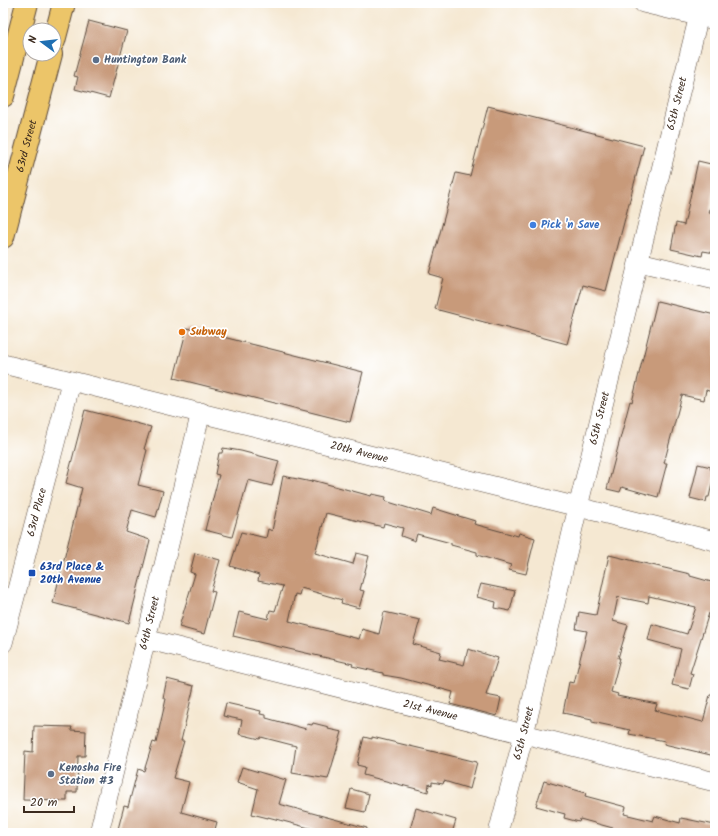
<svg xmlns="http://www.w3.org/2000/svg" width="718" height="836" font-family="Kalam,sans-serif">
<style>
.building{fill:#c89a7a}
.lines{fill:none;stroke-linecap:round;stroke-linejoin:round}
.minor-casing{stroke:#574639;stroke-width:20}
.major-casing{stroke:#574639;stroke-width:24}
.minor{stroke:#fff;stroke-width:19}
.major{stroke:#ecc569;stroke-width:22}
.service-dot{fill:#5c6f8a;stroke:#fff;stroke-width:1.5}
.shop-dot{fill:#3f7fe0;stroke:#fff;stroke-width:1.5}
.food-dot{fill:#e8710a;stroke:#fff;stroke-width:1.5}
.transit-dot{fill:#1a4fb4;stroke:#fff;stroke-width:1.5}
.labels{text-anchor:middle;dominant-baseline:central;stroke-width:3.5;stroke-linejoin:round;paint-order:stroke}
.service-label{font-size:11px;font-weight:bold;fill:#4e5e75;stroke:#fff;text-anchor:start}
.street-label{font-size:11px;fill:#3b2a1e;stroke:#fff}
.shop-label{font-size:11px;font-weight:bold;fill:#366cbe;stroke:#fff;text-anchor:start}
.food-label{font-size:11px;font-weight:bold;fill:#c56008;stroke:#fff;text-anchor:start}
.transit-label{font-size:11px;font-weight:bold;fill:#164399;stroke:#fff;text-anchor:start}
</style>
<rect width="100%" height="100%" fill="#fff"/>
<filter id="ink" filterUnits="userSpaceOnUse"><feTurbulence type="fractalNoise" baseFrequency=".025" numOctaves="2"/><feDisplacementMap in="SourceGraphic" scale="8" xChannelSelector="R" yChannelSelector="G"/><feConvolveMatrix kernelMatrix="1 2 1 2 8 2 1 2 1" color-interpolation-filters="sRGB"/></filter>
<filter id="wash" filterUnits="userSpaceOnUse"><feTurbulence type="fractalNoise" baseFrequency=".012" numOctaves="4" result="noise"/><feDisplacementMap in="SourceGraphic" scale="16" xChannelSelector="R" yChannelSelector="G"/><feGaussianBlur stdDeviation="0.9" result="paint"/><feColorMatrix in="noise" values="0 0 0 0 0 0 0 0 0 0 0 0 0 0 0 0 0 1.4 0 .05"/><feComposite in="paint" operator="in"/></filter>
<g filter="url(#wash)">
<rect width="100%" height="100%" fill="#f5e8d2"/>
<g id="blocks">
<g class="building">
<path d="M89,21L127,31L109,98L75,89L78,77L74,76Z"/>
<path d="M488,106L644,146L606,291L583,285L567,344L435,309L443,278L429,274L456,173L470,176Z"/>
<path d="M698,161L715,165V188L709,213L715,214V253L703,251L702,256L671,249L676,223L684,225Z"/>
<path d="M657,301L715,315V393L706,390L704,400L682,395L664,463H667L658,497L622,487L620,492L607,489L630,401L632,402Z"/>
<path d="M187,328L363,372L350,422L174,378Z"/>
<path d="M85,410L151,427L144,449L147,450L138,485L163,491L156,517L132,510L126,532L150,540L129,623L53,603L82,488L66,483Z"/>
<path d="M223,448L241,451L279,461L272,486L248,480L232,537L205,530L219,475L215,474L219,453H222Z"/>
<path d="M698,464L711,467L710,469L715,471L709,497H707L706,502L690,498Z"/>
<path d="M283,476L312,482V480L371,496L372,494L386,497L385,501L431,515L433,508L475,521L474,524L518,536L519,533L535,538L526,574L509,570L511,565L477,555V552L451,545V543L417,534L415,541L401,536L403,528L384,523L383,527L326,513L315,553L353,564L356,553L369,556L360,590L364,591L359,608L341,603L342,600L301,588L299,595L295,594L289,621L359,639L362,629L379,634L384,612L420,620L413,644L441,652L439,659L464,665L468,649L498,658L486,695L501,698L497,716L450,704L453,692L401,678L383,675V673L352,666L353,664L233,636L239,612L268,619L270,610L275,611L283,586L258,581L259,575L230,566L241,532L266,538L268,529L272,531Z"/>
<path d="M195,553L220,560L211,591L215,592L204,634L179,627L195,574L190,572Z"/>
<path d="M609,555L690,574V576L715,583V615L709,613L690,673L693,674L689,689L672,685L681,649L648,640L652,624L687,634L696,607L649,596L648,603L618,597L613,621L628,625L618,658H620L611,692L618,694L617,696L657,704L655,710L703,722L710,695H715V756L664,744L665,741L629,734L630,730L592,722V719L563,713L569,682L574,683L587,631L576,629L579,612L596,615Z"/>
<path d="M481,584L515,591L510,611L495,608L496,602L477,597Z"/>
<path d="M167,679L194,686L181,741H184L173,778L189,782L181,812L217,822L214,833H117L124,806L128,807L138,769L144,771L153,742L156,743L166,699L163,698Z"/>
<path d="M226,703L261,711L260,714L266,715V718L306,729L307,724L312,725L313,723L329,727L328,729L342,732L328,779L292,773L296,746L261,737L260,739L239,734L242,720L223,716Z"/>
<path d="M34,726L72,727L71,730L86,731L85,756H78L77,792H67V801L23,800L25,751L33,752Z"/>
<path d="M364,737L372,739V737L477,762L470,789L444,781L443,784L432,782V785L429,784L428,792L363,775L365,767L357,765Z"/>
<path d="M242,767L286,780L279,804L367,828L366,833H328L268,817V818L252,814L258,789L237,782Z"/>
<path d="M544,781L586,793L585,796L626,807L624,814L653,821L655,816L680,823L681,818L715,825V833H631L580,819L579,822L564,818L565,814L536,806Z"/>
<path d="M351,789L369,794L365,812L346,808Z"/>
<path d="M416,808L456,820L452,833H409Z"/>
</g>
</g>
</g>
<g filter="url(#ink)">
<use href="#blocks" fill-opacity="0" stroke="#574639" stroke-width="1"/>
<g class="lines">
<defs>
<g id="minor">
<path d="M643,3L715,20"/>
<path d="M639,262L715,280"/>
<path id="s1" d="M3,364L715,541"/>
<path id="s2" d="M145,639L715,782"/>
<path id="s3" d="M3,643L71,382"/>
<path id="s4" d="M99,833L201,412"/>
<path id="s5" d="M498,833L524,734L578,507L702,3"/>
</g>
<g id="major">
<path d="M54,41L64,3"/>
<path d="M3,96L27,3"/>
<path id="s6" d="M3,237L51,54"/>
</g>
</defs>
<use href="#minor" class="minor-casing"/>
<use href="#major" class="major-casing"/>
<use href="#minor" class="minor"/>
<use href="#major" class="major"/>
</g>
</g>
<g class="service-dot">
<circle cx="96" cy="60" r="4"/>
<circle cx="51" cy="774" r="4"/>
</g>
<circle class="shop-dot" cx="533" cy="225" r="4"/>
<circle class="food-dot" cx="182" cy="332" r="4"/>
<rect class="transit-dot" x="28" y="569" width="8" height="8" rx="2"/>
<g class="labels">
<g class="service-label">
<text x="104" y="60">Huntington Bank</text>
<text x="59" y="768">Kenosha Fire<tspan x="59" dy="13">Station #3</tspan></text>
</g>
<g class="street-label">
<text stroke="none"><textPath href="#s5" startOffset="751">65th Street</textPath></text>
<text stroke="none"><textPath href="#s6" startOffset="94">63rd Street</textPath></text>
<text stroke="none"><textPath href="#s5" startOffset="427">65th Street</textPath></text>
<text stroke="none"><textPath href="#s1" startOffset="367">20th Avenue</textPath></text>
<text stroke="none"><textPath href="#s3" startOffset="135">63rd Place</textPath></text>
<text stroke="none"><textPath href="#s4" startOffset="216">64th Street</textPath></text>
<text stroke="none"><textPath href="#s2" startOffset="294">21st Avenue</textPath></text>
<text stroke="none"><textPath href="#s5" startOffset="103">65th Street</textPath></text>
</g>
<g class="shop-label">
<text x="541" y="225">Pick 'n Save</text>
</g>
<g class="food-label">
<text x="190" y="332">Subway</text>
</g>
<g class="transit-label">
<text x="40" y="567">63rd Place &amp;<tspan x="40" dy="13">20th Avenue</tspan></text>
</g>
</g>
<rect width="718" height="836" fill="none" stroke="#fff" stroke-width="16"/>
<g transform="translate(42 42) rotate(285)"><circle r="19" fill="#ffffff" stroke="#b1aaa5"/>
<path d="M0-3L7 15L0 10L-7 15Z" fill="#1f6fb2"/>
<text y="-6" font-size="11" font-weight="bold" text-anchor="middle" fill="#3b2a1e">N</text>
</g>
<path d="M24 806v6h50v-6" fill="none" stroke="#3b2a1e" stroke-width="2"/>
<text x="30" y="806" font-size="12" fill="#3b2a1e" stroke="#ffffff" stroke-width="3" paint-order="stroke">20 m</text>
</svg>
